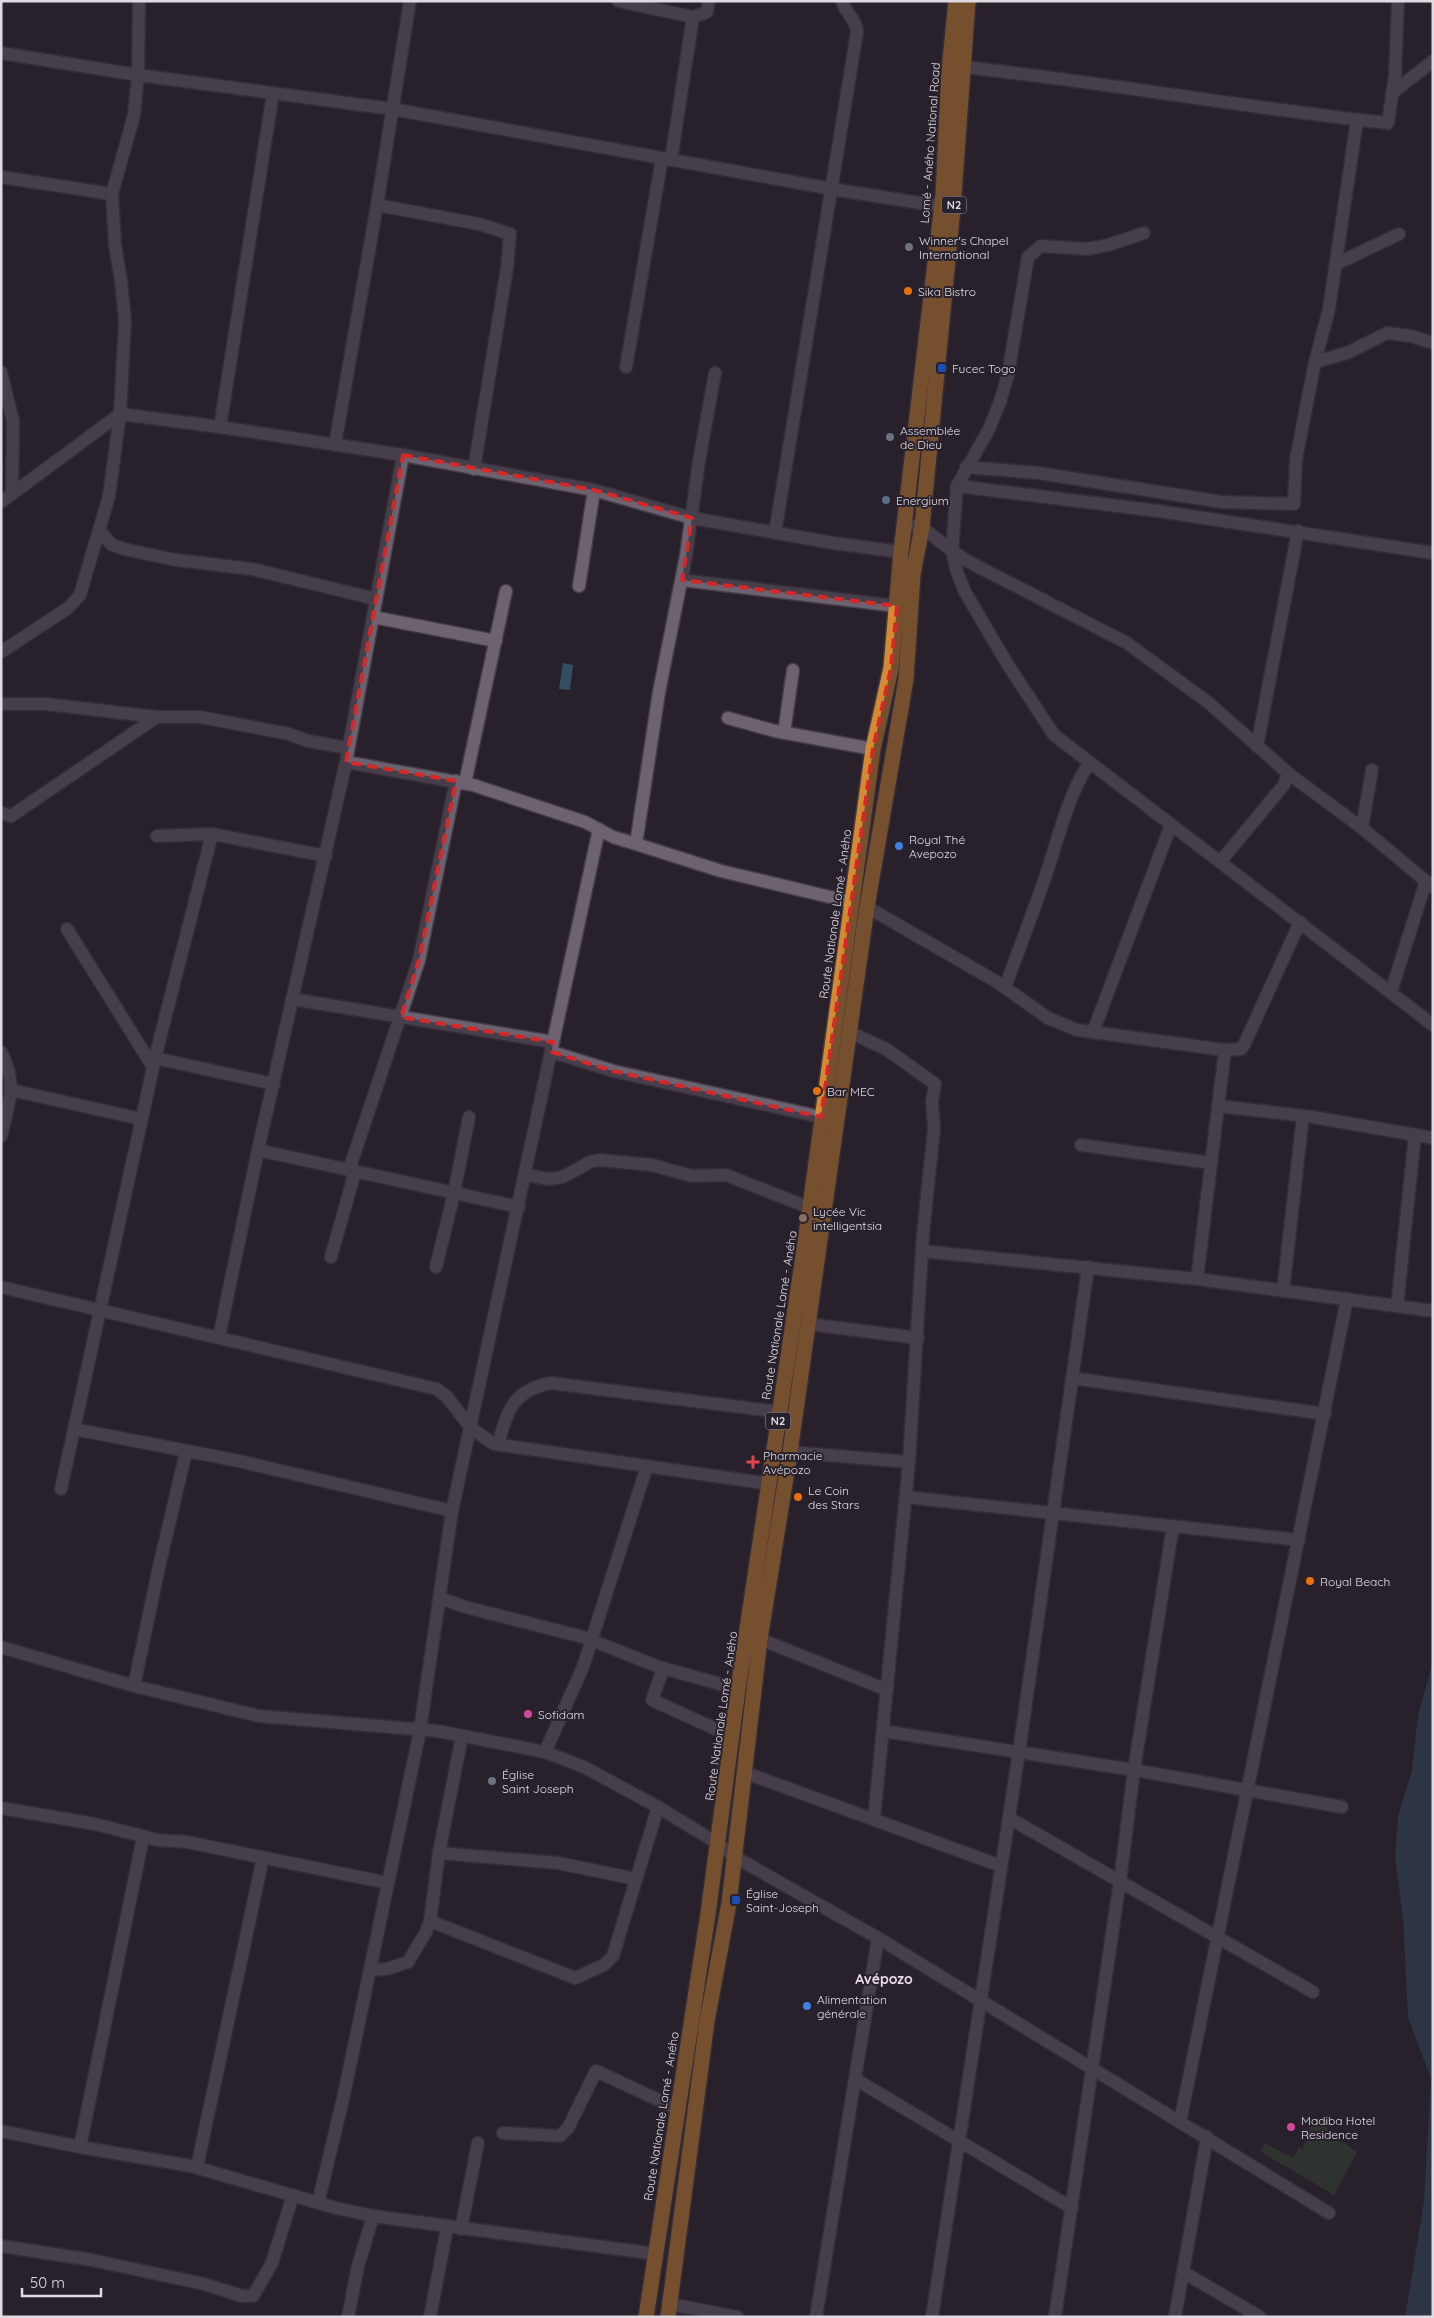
<svg xmlns="http://www.w3.org/2000/svg" width="1434" height="2318" font-family="Quicksand,sans-serif">
<style>
.green{fill:#384a37}
.water{fill:#334d61}
.lines{fill:none;stroke-linecap:round;stroke-linejoin:round}
.street-casing{stroke:#433b46;stroke-width:15}
.highway-casing{stroke:#433b46;stroke-width:18}
.street{stroke:#6c6270;stroke-width:12}
.highway{stroke:#d58a31;stroke-width:15}
.marked{fill:none;stroke:#d62828;stroke-width:4;stroke-dasharray:10 6;stroke-linejoin:round}
.worship-dot{fill:#6b7280;stroke:#28202b;stroke-width:2}
.food-dot{fill:#e8710a;stroke:#28202b;stroke-width:2}
.transit-dot{fill:#1a4fb4;stroke:#28202b;stroke-width:2}
.service-dot{fill:#5c6f8a;stroke:#28202b;stroke-width:2}
.shop-dot{fill:#3f7fe0;stroke:#28202b;stroke-width:2}
.education-dot{fill:#8d6e63;stroke:#28202b;stroke-width:2}
.health-dot{fill:#e0444e;stroke:#28202b;stroke-width:2}
.hotel-dot{fill:#d1479c;stroke:#28202b;stroke-width:2}
.labels{text-anchor:middle;dominant-baseline:central;stroke-width:4;stroke-linejoin:round;paint-order:stroke}
.shield{fill:#28202b;stroke:#a9a3ac;stroke-width:1}
.shield-label{font-size:11px;font-weight:bold;fill:#e0dbe3}
.street-label{font-size:12px;fill:#e0dbe3;stroke:#28202b}
.poi-label{font-size:12px;fill:#e0dbe3;stroke:#28202b;text-anchor:start}
.neighbourhood-label{font-size:14px;font-weight:bold;fill:#e7dbeb;stroke:#28202b}
</style>
<rect width="100%" height="100%" fill="#28202b"/>
<path class="green" d="M1320,2118L1330,2133L1357,2152L1334,2195L1261,2152L1265,2143L1293,2158L1299,2147L1302,2149L1310,2135L1307,2132L1313,2121Z"/>
<g class="water">
<path d="M563,663L573,665L570,690L559,689Z"/>
<path d="M1433,1661V2317H1405L1424,2201L1431,2078L1408,2018L1403,1917L1395,1857L1398,1817L1412,1770L1418,1716Z"/>
</g>
<g class="lines">
<defs>
<g id="street">
<path d="M618,1L693,17"/>
<path d="M1,53L138,75L392,109L832,189L951,208"/>
<path d="M962,67C1104,82 1245,108 1388,123L1395,75L1398,1"/>
<path d="M1392,93L1433,61"/>
<path d="M671,160L693,17L707,12L709,1"/>
<path d="M1,177L112,194"/>
<path d="M377,205L479,224L510,234L507,268L474,469"/>
<path d="M1144,233L1108,245L1087,249L1041,246L1028,257L1008,374L1000,402L989,429L957,486L952,551L957,572L965,592L1008,665L1054,735L1433,1025"/>
<path d="M1336,264L1399,234"/>
<path d="M1315,362L1347,353L1387,333L1411,336L1433,343"/>
<path d="M626,367L662,158"/>
<path d="M1,372L13,421L12,494"/>
<path d="M220,427L273,93"/>
<path d="M335,445L377,205L410,1"/>
<path d="M966,467L1039,473L1222,502L1294,504L1296,459L1315,362L1329,309L1357,120"/>
<path d="M957,486L1158,511L1433,553"/>
<path d="M1,502L120,414L220,427L403,455L594,490L692,518L833,543L901,552"/>
<path d="M905,525L922,527L952,551L969,562L1127,643L1209,703L1289,774L1283,786L1220,862"/>
<path d="M99,530L112,545L128,550L176,560L252,569L376,599"/>
<path d="M775,533L857,32C857,20 845,13 842,1"/>
<path d="M682,580L897,606"/>
<path d="M579,586L594,490"/>
<path d="M373,617L496,641"/>
<path d="M1,652L68,608L80,595L109,496L120,414L125,321L121,281L115,245L112,194L134,115L138,75L139,1"/>
<path d="M1,704H46L157,717H200L289,734L308,741L348,748"/>
<path d="M728,718L775,731L873,749"/>
<path d="M784,733L793,670"/>
<path d="M1257,746L1298,531"/>
<path d="M346,762L473,785L585,822L613,837L636,844L721,871L851,902"/>
<path d="M1289,774L1362,828L1433,887"/>
<path d="M465,783L506,591"/>
<path d="M1,813L11,816L157,717"/>
<path d="M1362,828L1372,770"/>
<path d="M157,836L212,834L326,856"/>
<path d="M636,844L659,692L686,556L699,461L715,373"/>
<path d="M867,907L997,982L1048,1018L1077,1030L1225,1050L1241,1049L1244,1045L1300,922"/>
<path d="M67,929L153,1067"/>
<path d="M1005,987C1019,950 1033,912 1046,875C1059,836 1067,798 1089,763"/>
<path d="M1391,992L1426,881"/>
<path d="M292,999L553,1042"/>
<path d="M849,1032L886,1049L935,1084L932,1102L934,1129L923,1234L909,1462L874,1819"/>
<path d="M1093,1032L1171,825"/>
<path d="M1,1052C18,1085 9,1102 1,1136"/>
<path d="M552,1052L613,1071L821,1117"/>
<path d="M155,1058L274,1084"/>
<path d="M11,1090L141,1119"/>
<path d="M1218,1106L1313,1117L1433,1138"/>
<path d="M1081,1145L1211,1163"/>
<path d="M258,1150L519,1207"/>
<path d="M349,1170L419,960L456,781"/>
<path d="M526,1175L549,1179L563,1177L590,1162L599,1160L652,1165L692,1176L726,1175L810,1208"/>
<path d="M922,1251L1197,1279L1433,1311"/>
<path d="M331,1257L355,1172"/>
<path d="M436,1267L454,1193L469,1117"/>
<path d="M1197,1279L1225,1050"/>
<path d="M1,1287L437,1389L447,1397L471,1428L494,1444L770,1484"/>
<path d="M1283,1291L1303,1116"/>
<path d="M1397,1306L1415,1135"/>
<path d="M808,1324L918,1338"/>
<path d="M219,1337L258,1150L346,762L403,455"/>
<path d="M1072,1378L1325,1414"/>
<path d="M74,1429L239,1461L452,1511"/>
<path d="M498,1445C507,1411 513,1390 551,1383L780,1412"/>
<path d="M790,1452L909,1462"/>
<path d="M61,1489L155,1058L212,834"/>
<path d="M906,1497L1299,1540"/>
<path d="M439,1598L469,1608L591,1639"/>
<path d="M760,1639L887,1690"/>
<path d="M591,1640L659,1667L738,1689"/>
<path d="M1,1647L134,1686L259,1716L438,1731L545,1752L584,1767L658,1807L717,1843L735,1857L878,1938L1329,2213"/>
<path d="M663,1669L652,1700L733,1737"/>
<path d="M134,1686L159,1567L186,1452"/>
<path d="M883,1731L1134,1770L1342,1807"/>
<path d="M545,1752L583,1667L647,1466"/>
<path d="M746,1773L1001,1866"/>
<path d="M1,1808L95,1824L158,1840L187,1842L388,1883"/>
<path d="M1009,1818L1313,1992"/>
<path d="M439,1853L558,1863L636,1879"/>
<path d="M430,1921L575,1978L604,1965L613,1956L658,1807"/>
<path d="M370,1970L387,1969L408,1962L426,1932L430,1921L439,1853L462,1736"/>
<path d="M855,2079L1072,2208"/>
<path d="M1180,2122L1347,1299"/>
<path d="M1,2131L80,2147L191,2166L336,2208L373,2216L656,2254"/>
<path d="M503,2133L560,2136L568,2128L596,2071L678,2109"/>
<path d="M80,2147L143,1837"/>
<path d="M197,2167L263,1857"/>
<path d="M318,2203L343,2099L420,1730L452,1511L599,829"/>
<path d="M461,2229L478,2143"/>
<path d="M1,2246L92,2260L204,2284L242,2296H253L272,2263L293,2195"/>
<path d="M1183,2272L1260,2317"/>
<path d="M670,2304L737,2317"/>
<path d="M348,2317L358,2266L373,2216"/>
<path d="M430,2317L447,2228"/>
<path d="M816,2317L878,1938"/>
<path d="M932,2317L1019,1752L1088,1267"/>
<path d="M1055,2317L1120,1881L1134,1770L1173,1526"/>
<path d="M1175,2317L1207,2137"/>
</g>
<g id="highway">
<path d="M646,2317L708,1914L738,1689L804,1250L873,749L891,668L901,552L943,195L949,70L956,1"/>
<path d="M668,2317L707,2021L729,1903L760,1639L790,1452L867,907L906,679L913,574L922,527L953,208L968,1"/>
</g>
</defs>
<use href="#street" class="street-casing"/>
<use href="#highway" class="highway-casing"/>
<use href="#street" class="street"/>
<use href="#highway" class="highway"/>
</g>
<path d="M0 0H1434V2318H0ZM403,455L594,490L692,518L682,580L897,606L891,668L873,749L821,1117L613,1071L552,1052L553,1042L401,1017L419,960L456,781L346,762Z" fill="#28202b" fill-opacity=".55" fill-rule="evenodd"/>
<path class="marked" d="M403,455L594,490L692,518L682,580L897,606L891,668L873,749L821,1117L613,1071L552,1052L553,1042L401,1017L419,960L456,781L346,762Z"/>
<g class="worship-dot">
<circle cx="909" cy="247" r="5"/>
<circle cx="890" cy="437" r="5"/>
<circle cx="492" cy="1781" r="5"/>
</g>
<g class="food-dot">
<circle cx="908" cy="291" r="5"/>
<circle cx="817" cy="1091" r="5"/>
<circle cx="798" cy="1497" r="5"/>
<circle cx="1310" cy="1581" r="5"/>
</g>
<g class="transit-dot">
<rect x="937" y="363" width="10" height="10" rx="2.5"/>
<rect x="731" y="1895" width="10" height="10" rx="2.5"/>
</g>
<circle class="service-dot" cx="886" cy="500" r="5"/>
<g class="shop-dot">
<circle cx="899" cy="846" r="5"/>
<circle cx="807" cy="2006" r="5"/>
</g>
<circle class="education-dot" cx="803" cy="1218" r="5"/>
<path class="health-dot" d="M750.5 1454.5h5v5h5v5h-5v5h-5v-5h-5v-5h5z"/>
<g class="hotel-dot">
<circle cx="528" cy="1714" r="5"/>
<circle cx="1291" cy="2127" r="5"/>
</g>
<g class="labels">
<g class="shield">
<rect x="941.5" y="196.5" width="25" height="17" rx="4"/>
<rect x="765.5" y="1412.5" width="25" height="17" rx="4"/>
</g>
<g class="shield-label">
<text x="954" y="205">N2</text>
<text x="778" y="1421">N2</text>
</g>
<g class="street-label">
<text transform="translate(930 143) rotate(-86)">Lomé - Aného National Road</text>
<text transform="translate(835 914) rotate(-82)">Route Nationale Lomé - Aného</text>
<text transform="translate(779 1315) rotate(-81)">Route Nationale Lomé - Aného</text>
<text transform="translate(721 1716) rotate(-82)">Route Nationale Lomé - Aného</text>
<text transform="translate(661 2116) rotate(-81)">Route Nationale Lomé - Aného</text>
</g>
<g class="poi-label">
<text x="919" y="240">Winner's Chapel<tspan x="919" dy="14">International</tspan></text>
<text x="918" y="291">Sika Bistro</text>
<text x="952" y="368">Fucec Togo</text>
<text x="900" y="430">Assemblée<tspan x="900" dy="14">de Dieu</tspan></text>
<text x="896" y="500">Energium</text>
<text x="909" y="839">Royal Thé<tspan x="909" dy="14">Avepozo</tspan></text>
<text x="827" y="1091">Bar MEC</text>
<text x="813" y="1211">Lycée Vic<tspan x="813" dy="14">intelligentsia</tspan></text>
<text x="763" y="1455">Pharmacie<tspan x="763" dy="14">Avépozo</tspan></text>
<text x="808" y="1490">Le Coin<tspan x="808" dy="14">des Stars</tspan></text>
<text x="1320" y="1581">Royal Beach</text>
<text x="538" y="1714">Sofidam</text>
<text x="502" y="1774">Église<tspan x="502" dy="14">Saint Joseph</tspan></text>
<text x="746" y="1893">Église<tspan x="746" dy="14">Saint-Joseph</tspan></text>
<text x="817" y="1999">Alimentation<tspan x="817" dy="14">générale</tspan></text>
<text x="1301" y="2120">Madiba Hotel<tspan x="1301" dy="14">Residence</tspan></text>
</g>
<g class="neighbourhood-label">
<text x="884" y="1979">Avépozo</text>
</g>
</g>
<rect width="1434" height="2318" fill="none" stroke="#e0dbe3" stroke-width="5"/>
<path d="M22 2288v8h79v-8" fill="none" stroke="#e0dbe3" stroke-width="2.5"/>
<text x="30" y="2288" font-size="15" fill="#e0dbe3" stroke="#28202b" stroke-width="4" paint-order="stroke">50 m</text>
</svg>
